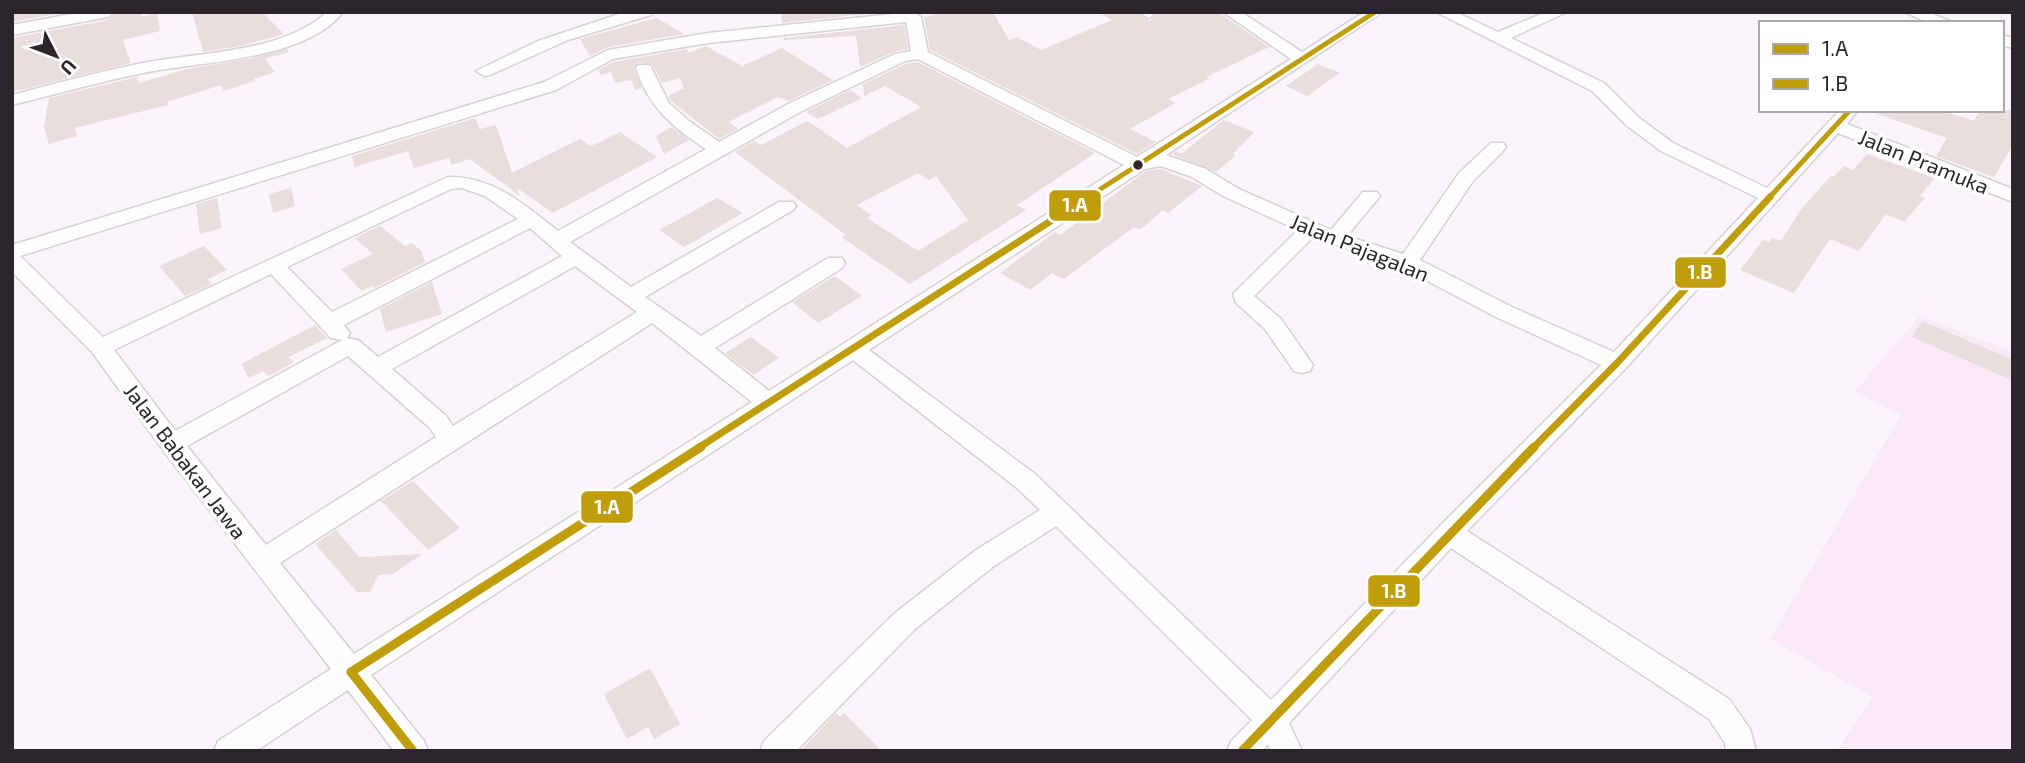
<svg xmlns="http://www.w3.org/2000/svg" width="2025" height="763" font-family="'Exo 2',sans-serif">
<style>
.built{fill:#faeaf8}
.building{fill:#e9dedd;fill-rule:evenodd}
.lines{fill:none;stroke-linecap:round;stroke-linejoin:round}
.minor-casing{stroke:#d7d1d6;stroke-width:3}
.minor{fill:#fefefe;fill-rule:evenodd}
.bus-1-far2-casing{stroke:#fff;stroke-width:9}
.bus-1-far1-casing{stroke:#fff;stroke-width:12}
.bus-1-casing{stroke:#fff;stroke-width:14}
.bus-2-far2-casing{stroke:#fff;stroke-width:9}
.bus-2-far1-casing{stroke:#fff;stroke-width:12}
.bus-2-casing{stroke:#fff;stroke-width:14}
.bus-1-far2{stroke:#c09d0d;stroke-width:5}
.bus-1-far1{stroke:#c09d0d;stroke-width:7}
.bus-1{stroke:#c09d0d;stroke-width:9}
.bus-2-far2{stroke:#c09d0d;stroke-width:5}
.bus-2-far1{stroke:#c09d0d;stroke-width:7}
.bus-2{stroke:#c09d0d;stroke-width:9}
.bus-dot{fill:#2c252c;stroke:#fff;stroke-width:2.5}
.labels{text-anchor:middle;dominant-baseline:central;stroke-width:7;stroke-linejoin:round;paint-order:stroke}
.street-label{font-size:21px;fill:#2c252c;stroke:#fff}
.line-badge{stroke:#fff;stroke-width:2.5}
.badge-label{font-size:19px;text-anchor:middle;font-weight:bold;fill:#fff}
</style>
<rect width="100%" height="100%" fill="#faf5fa"/>
<path class="built" d="M1920,316L2013,352V751H1837L1872,697L1770,639L1901,415L1854,392Z"/>
<g class="building">
<path d="M12,12H66L12,22Z"/>
<path d="M118,12H141V17L157,13L160,31L123,40L131,63L12,92V38L108,20Z"/>
<path d="M192,12H262L284,34L241,46L203,52Z"/>
<path d="M781,12H885L782,23Z"/>
<path d="M950,12H993L1009,40L1017,37L1041,50L1112,20L1098,12H1139L1149,21L1160,12H1218L1269,47L1206,77L1209,79L1168,99L1176,103L1130,129L1156,142L1137,154L930,50L924,17Z"/>
<path d="M657,18L684,34L608,47L590,56L580,39Z"/>
<path d="M904,25L908,49L894,52L860,67L856,36L784,40V38Z"/>
<path d="M706,46L744,67V65L782,48L833,80L789,101L778,97L729,122L738,129L719,139L671,101L668,96L684,88L680,78L662,83L652,64L638,62L634,69L642,88L635,90L631,80L615,83L611,72L601,75L598,70L614,62L687,49L688,53Z"/>
<path d="M287,49L289,52L265,59L275,72L254,79L255,81L224,91L221,85L167,102L168,105L75,128L77,136L49,144L44,127L49,98L137,77L139,83L187,69L253,58Z"/>
<path d="M918,62L1095,153L1017,205L1026,210L910,284L841,237L846,235L735,152L754,141L761,145L808,121L847,148L921,107L885,86L864,96L863,84L906,64ZM918,173L929,180L936,176L968,220L918,251L867,218L871,215L857,205Z"/>
<path d="M1318,64L1340,73L1307,96L1286,86Z"/>
<path d="M850,90L862,98L818,119L806,112Z"/>
<path d="M1874,110H1939L1974,121L1980,110H2013V145L1994,177L1936,156L1947,138L1874,113Z"/>
<path d="M475,118L480,129L496,125L512,173L580,139L591,146L620,132L657,157L553,213L517,188L520,196L470,159L452,165L449,158L414,168L408,151L355,167L352,156Z"/>
<path d="M1224,120L1254,132L1233,154L1236,155L1216,172L1172,154L1176,151L1181,154Z"/>
<path d="M672,127L689,140L664,154L656,136Z"/>
<path d="M1867,154L1935,178L1920,196L1925,198L1904,222L1886,214L1859,251L1830,239L1794,293L1740,270L1763,240L1769,242L1772,238L1781,241L1802,208L1831,176L1833,177L1844,166L1853,170Z"/>
<path d="M1161,169L1202,186L1168,213L1163,210L1140,230L1134,227L1064,279L1052,273L1030,290L1000,273L1055,232L1060,235L1146,171Z"/>
<path d="M291,188L295,206L273,213L269,194Z"/>
<path d="M217,198L222,228L200,234L196,204Z"/>
<path d="M717,198L743,213L684,247L659,230Z"/>
<path d="M380,226L405,246L412,243L422,252L425,262L374,288L373,285L362,291L341,269L373,254L355,238Z"/>
<path d="M204,246L227,270L208,279L212,284L185,296L159,266Z"/>
<path d="M835,276L862,296L818,323L792,302Z"/>
<path d="M432,282L442,314L386,332L380,309Z"/>
<path d="M1922,321L2013,360V381L1912,337Z"/>
<path d="M315,325L327,338L289,357L294,362L269,376L263,371L249,378L241,364Z"/>
<path d="M751,337L779,358L753,375L725,353Z"/>
<path d="M413,481L460,528L428,550L381,501Z"/>
<path d="M336,530L359,557L422,554L393,574L378,575L370,592H357L315,544Z"/>
<path d="M650,668L680,724L654,739L648,727L627,739L604,694Z"/>
<path d="M836,713L840,717L844,713L882,751H800Z"/>
</g>
<g class="lines">
<defs>
<g id="minor">
<path d="M82,12H115L108,17L12,35V25Z"/>
<path d="M327,12H343C306,60 204,61 148,72C102,81 57,94 12,105V95C57,83 102,71 148,62C203,52 284,52 327,12Z"/>
<path d="M625,12H653L651,15L568,40L490,75L484,76L476,71L538,41Z"/>
<path d="M913,12L921,17L928,52L1137,157L1291,59L1223,12H1241L1302,52L1364,12H1382L1166,155L1206,169L1237,188L1331,230L1363,192H1377L1380,196L1347,236L1403,254L1459,173L1491,143H1503L1506,147L1503,151L1473,181L1420,260L1512,307L1614,352L1758,198L1661,151L1626,125L1592,91L1436,12H1456L1498,32L1546,12H1567L1511,38L1604,83L1638,117L1673,143L1767,188L1840,110H1858L1847,124L2013,189V202L1838,133L1625,369L1467,531L1729,699L1750,729L1756,751H1726L1725,743L1709,719L1451,548L1289,723L1302,751H1271L1268,744L1262,751H1227L1231,741L1252,720L1056,526L994,566L915,629L796,751H760L764,741L895,613L976,550L1040,510L1017,488L853,360L371,675L424,741L428,751H394L348,690L256,751H214L218,741L331,669L163,450L92,352L12,272V245L544,82L608,50L708,33ZM906,22L911,51L895,54L790,103L719,142L689,121L669,103L650,65H638L636,68C648,106 673,128 706,149L558,231C525,205 493,176 448,177L103,337L20,256L556,90L613,59L708,43ZM918,59L1124,165L769,391L715,348L842,268L845,263L842,258H828L701,336L645,297L793,210L796,206L793,202H779L631,287L570,242L802,111L905,61ZM1161,166L1192,177L1223,196L1298,230L1233,294L1236,303L1265,329L1294,371L1302,373L1310,371L1313,365L1281,319L1254,296L1313,237L1401,267L1496,317L1601,365L1440,526L1271,700L1035,474L869,350L1145,169ZM462,188L485,196L518,219L332,312L287,267L451,189ZM530,228L562,256L378,357L358,340L347,338L350,333L344,325ZM575,266L637,312L453,426L446,416L392,369ZM271,274L331,338L342,340L175,431L114,350ZM652,323L752,402L354,654L280,563ZM348,356L430,428L436,437L266,545L187,446Z"/>
<path d="M1157,12L1149,18L1141,13L1142,12Z"/>
<path d="M1904,12H1928L1954,23H1929Z"/>
<path d="M2002,35L2013,38V48L2002,45Z"/>
</g>
</defs>
<use href="#minor" class="minor-casing"/>
<use href="#minor" class="minor"/>
<defs>
<path id="bus-1-far2" d="M1085,199L1375,12"/>
<path id="bus-1-far1" d="M698,448L1088,197"/>
<g id="bus-1">
<path d="M351,672L701,447"/>
<path d="M351,672L413,751"/>
</g>
<path id="bus-2-far2" d="M1768,199L1850,110"/>
<path id="bus-2-far1" d="M1533,448L1617,363L1770,197"/>
<path id="bus-2" d="M1242,751L1534,447"/>
</defs>
<use href="#bus-1-far2" class="bus-1-far2-casing"/>
<use href="#bus-1-far1" class="bus-1-far1-casing"/>
<use href="#bus-1" class="bus-1-casing"/>
<use href="#bus-2-far2" class="bus-2-far2-casing"/>
<use href="#bus-2-far1" class="bus-2-far1-casing"/>
<use href="#bus-2" class="bus-2-casing"/>
<use href="#bus-1-far2" class="bus-1-far2"/>
<use href="#bus-1-far1" class="bus-1-far1"/>
<use href="#bus-1" class="bus-1"/>
<use href="#bus-2-far2" class="bus-2-far2"/>
<use href="#bus-2-far1" class="bus-2-far1"/>
<use href="#bus-2" class="bus-2"/>
</g>
<circle class="bus-dot" cx="1138" cy="165" r="6"/>
<g class="labels">
<g class="street-label">
<text transform="translate(1924 161) rotate(22)">Jalan Pramuka</text>
<text transform="translate(1360 247) rotate(22)">Jalan Pajagalan</text>
<text transform="translate(186 461) rotate(53)">Jalan Babakan Jawa</text>
</g>
</g>
<g class="line-badge">
<rect x="1048" y="189" width="54" height="33" rx="7" fill="#c09d0d"/>
<rect x="1674" y="256" width="53" height="33" rx="7" fill="#c09d0d"/>
<rect x="580" y="490" width="54" height="34" rx="7" fill="#c09d0d"/>
<rect x="1367" y="574" width="54" height="34" rx="7" fill="#c09d0d"/>
</g>
<g class="badge-label">
<text x="1075" y="212">1.A</text>
<text x="1700" y="279">1.B</text>
<text x="607" y="514">1.A</text>
<text x="1394" y="598">1.B</text>
</g>
<rect width="2025" height="763" fill="none" stroke="#2c252c" stroke-width="28"/>
<rect x="1759" y="21" width="245" height="91" fill="#ffffff" stroke="#aba8ab" stroke-width="2"/>
<rect x="1773" y="44" width="35" height="10" fill="#c09d0d" stroke="#aba8ab" stroke-width="2"/>
<text x="1822" y="56" font-size="21" fill="#2c252c">1.A</text>
<rect x="1773" y="79" width="35" height="10" fill="#c09d0d" stroke="#aba8ab" stroke-width="2"/>
<text x="1822" y="91" font-size="21" fill="#2c252c">1.B</text>
<g transform="translate(56 56) rotate(132)" stroke="#ffffff" stroke-width="5" paint-order="stroke">
<path d="M0-5L12 26L0 18L-12 26Z" fill="#2c252c"/>
<text y="-10" font-size="19" font-weight="bold" text-anchor="middle" fill="#2c252c">U</text>
</g>
</svg>
